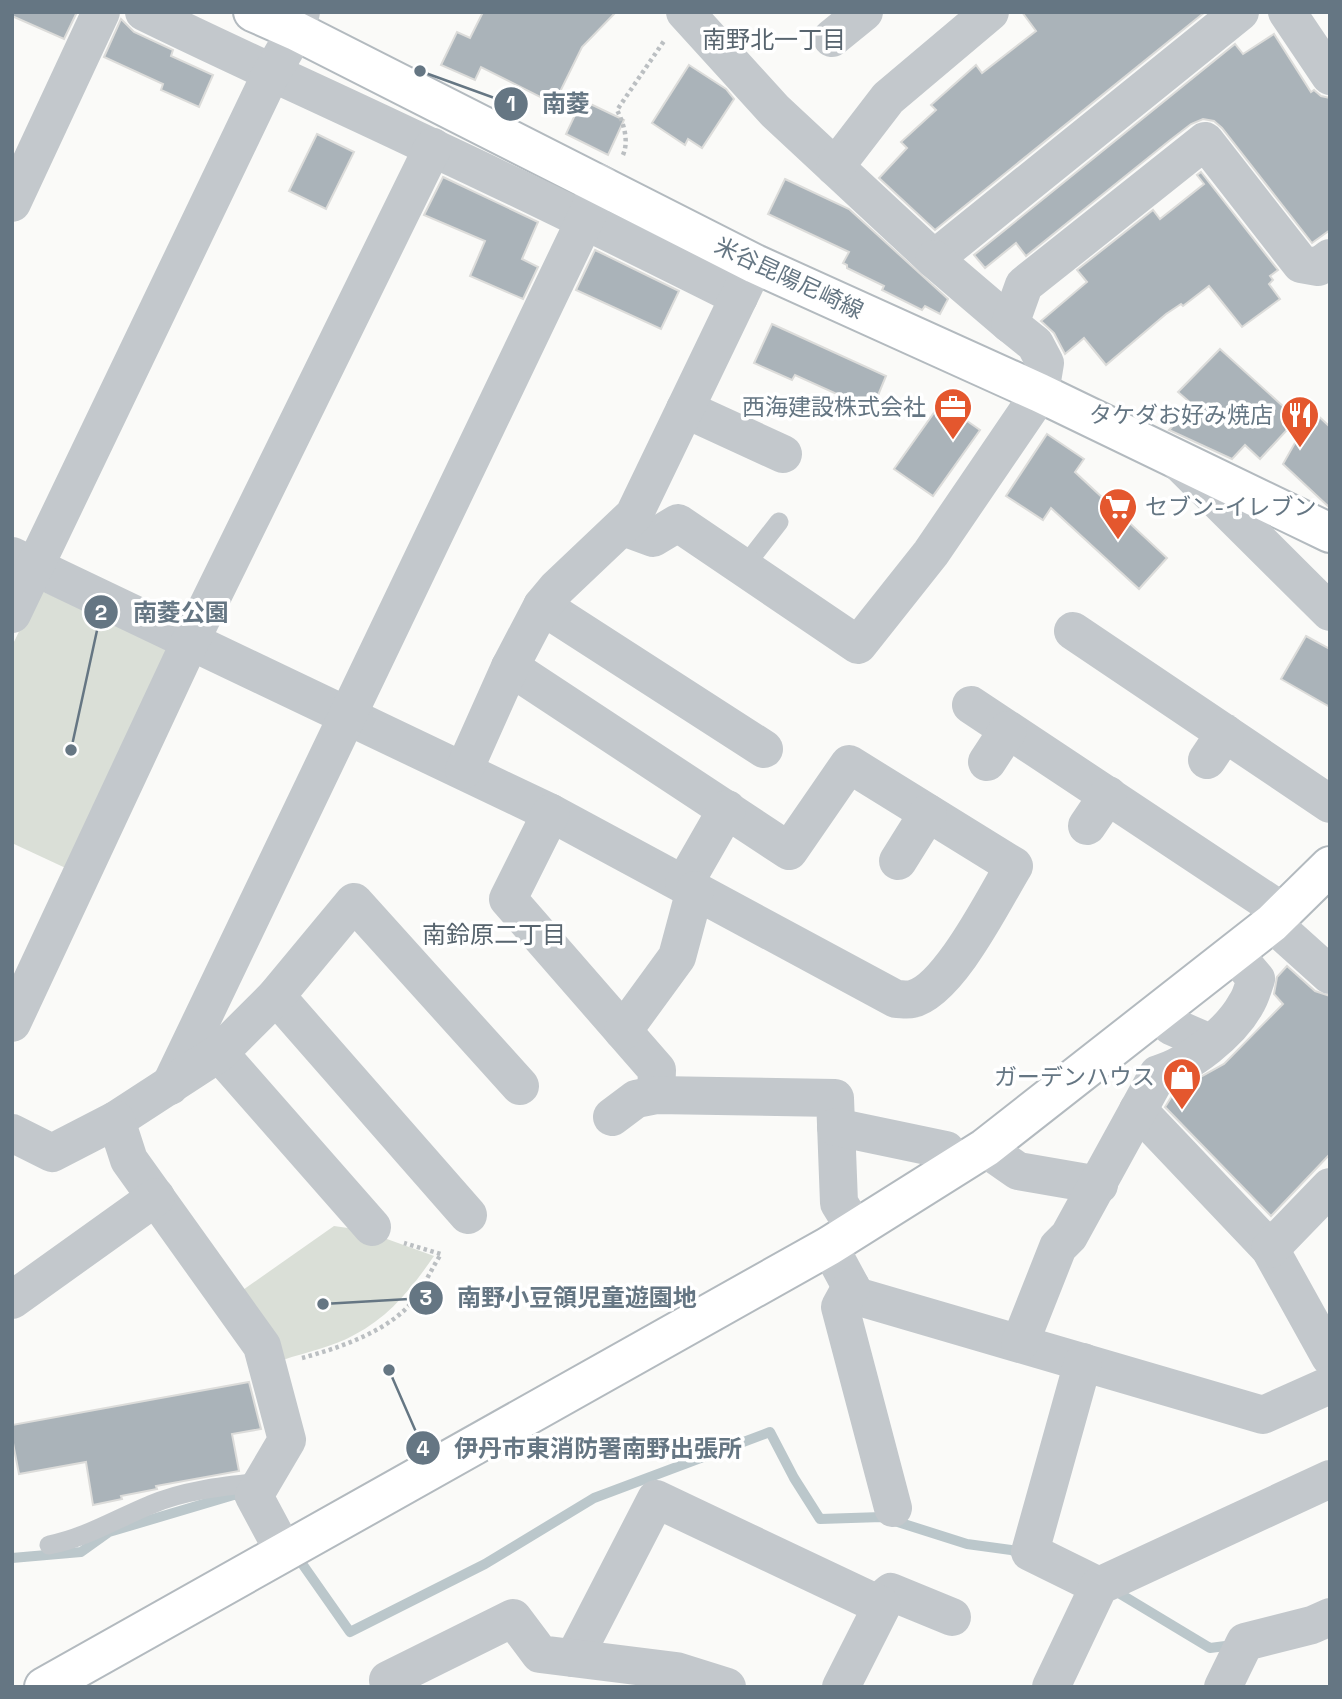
<svg xmlns="http://www.w3.org/2000/svg" width="1342" height="1699" font-family="'Space Grotesk','Noto Sans JP',sans-serif">
<style>
.green{fill:#dadfd7}
.lines{fill:none;stroke-linecap:round;stroke-linejoin:round}
.stream{stroke:#bbc7cb;stroke-width:10}
.building{fill:#aab3b9;stroke:#dcdcda;stroke-width:2}
.secondary-casing{stroke:#b3babf;stroke-width:42}
.path{stroke:#bbbfc2;stroke-width:4.5;stroke-dasharray:3.5 3.5;stroke-linecap:butt}
.lane{stroke:#c3c8cc;stroke-width:19}
.street{stroke:#c3c8cc;stroke-width:38}
.secondary{stroke:#fff;stroke-width:38}
.labels{text-anchor:middle;dominant-baseline:central;stroke-width:7;stroke-linejoin:round;paint-order:stroke}
.street-label{font-size:23px;fill:#657683;stroke:#fff}
.poi-label{font-size:23px;fill:#657683;stroke:#fff;text-anchor:end}
.neighbourhood-label{font-size:24px;fill:#57646e;stroke:#fff}
.leader{fill:none;stroke:#657683;stroke-width:2.5}
.callout-dot{fill:#657683;stroke:#fff;stroke-width:2.5}
.mark-label{font-size:21px;text-anchor:middle;font-weight:bold;fill:#fff}
.callout-label{font-size:24px;text-anchor:middle;font-weight:bold;fill:#657683;stroke:#fff;stroke-width:7;stroke-linejoin:round;paint-order:stroke}
</style>
<rect width="100%" height="100%" fill="#fafaf8"/>
<g class="green">
<path d="M39,590L170,646L72,871L14,844L12,845V646Z"/>
<path d="M334,1226L362,1230L434,1256C412,1288 389,1317 354,1335C333,1347 306,1352 283,1360L240,1292Z"/>
</g>
<g class="lines">
<g class="stream">
<path d="M12,1558L81,1552L109,1532L237,1494L244,1504"/>
<path d="M303,1565L350,1632L485,1564L594,1498L770,1432L794,1478L820,1519L882,1517L967,1544L1011,1550L1022,1554"/>
<path d="M1112,1589L1210,1648L1233,1645"/>
</g>
</g>
<g class="building">
<path d="M12,12H77L64,39L12,16Z"/>
<path d="M483,12H616L582,47L554,104L481,67L475,80L441,65L457,32L470,38Z"/>
<path d="M1022,12H1205L935,230L879,178L907,148L901,142L936,110L931,105L976,65L982,73L1036,31Z"/>
<path d="M121,19L134,32L173,50L171,56L213,75L199,107L161,90L163,84L104,57Z"/>
<path d="M1274,34L1311,92L1314,90L1321,96L1330,98V230L1312,243L1222,128L1214,121L1203,119L1191,124L1169,141L1026,256L1016,243L985,268L974,255L1235,44L1243,54Z"/>
<path d="M689,65L726,89L734,99L702,148L688,139L685,145L652,123Z"/>
<path d="M582,100L624,120L608,155L566,134Z"/>
<path d="M317,134L354,152L326,209L289,191Z"/>
<path d="M1201,172L1278,270L1270,276L1273,280L1269,284L1280,299L1242,327L1209,286L1183,306L1181,304L1166,314L1106,365L1084,338L1065,354L1054,333L1041,321L1087,282L1077,270L1153,210L1160,219L1204,184L1197,175Z"/>
<path d="M443,177L538,222L522,259L538,267L523,299L470,276L485,241L424,215Z"/>
<path d="M785,179L849,209L948,299L940,314L925,306L922,310L882,290L884,286L847,268V265L843,263L849,252L768,214Z"/>
<path d="M595,250L679,291L661,329L576,290Z"/>
<path d="M772,324L886,376L872,410L795,375L792,380L754,363Z"/>
<path d="M1220,349L1297,419L1260,459L1245,445L1232,459L1169,430L1193,405L1178,392Z"/>
<path d="M941,403L980,430L933,496L894,469Z"/>
<path d="M1313,411L1330,427V508L1283,464Z"/>
<path d="M1047,434L1084,459L1075,472L1167,558L1139,589L1051,508L1043,520L1006,496Z"/>
<path d="M1306,636L1330,649V707L1281,679Z"/>
<path d="M1287,966L1315,991L1330,996V1154L1271,1216L1165,1107L1175,1091L1224,1064L1283,1004L1274,994L1277,977Z"/>
<path d="M249,1382L261,1429L232,1434L239,1471L156,1486L157,1489L121,1496L122,1499L93,1505L86,1462L19,1474L12,1438V1425Z"/>
</g>
<g class="lines">
<defs>
<g id="secondary">
<path d="M253,12L296,31L755,264L1040,393L1330,533"/>
<path d="M44,1687L829,1246L985,1148L1272,923L1330,866"/>
</g>
</defs>
<use href="#secondary" class="secondary-casing"/>
<g class="path">
<path d="M623,155C629,141 624,124 617,110L664,41"/>
<path d="M302,1358C339,1348 393,1330 416,1297C425,1284 432,1268 441,1254L404,1243"/>
</g>
<g class="lane">
<path d="M744,567L779,522"/>
<path d="M49,1545C85,1538 116,1519 150,1505C184,1490 225,1486 262,1482"/>
</g>
<g class="street">
<path d="M144,12C240,59 337,102 433,148C536,196 637,246 739,297"/>
<path d="M685,12L775,111L934,259L1240,12"/>
<path d="M1287,12L1330,76"/>
<path d="M832,38L864,12"/>
<path d="M835,167L888,98L990,12"/>
<path d="M12,203L101,12"/>
<path d="M934,259L1010,324"/>
<path d="M685,409L783,454"/>
<path d="M1180,463L1330,612"/>
<path d="M623,527L653,538L678,523L858,645L931,553L1040,393L1045,363L1035,344L1010,324L1024,285L1205,141L1301,264L1318,267L1330,258"/>
<path d="M12,556L551,813L896,999C901,999 908,1000 912,999C949,991 995,897 1014,866L849,764L789,851L510,667"/>
<path d="M542,606L764,749"/>
<path d="M12,614L271,74L296,31L301,12"/>
<path d="M1073,631L1330,804"/>
<path d="M971,705L1283,912"/>
<path d="M1207,760L1225,733"/>
<path d="M987,762L1008,730"/>
<path d="M464,770L510,667L542,606L557,588L634,515L750,274"/>
<path d="M551,813L508,899L657,1070L656,1095"/>
<path d="M1087,826L1108,795"/>
<path d="M898,861L928,813"/>
<path d="M684,884L727,809"/>
<path d="M1272,923L1330,975"/>
<path d="M276,996L468,1215"/>
<path d="M1159,1012L1171,1026L1210,1043"/>
<path d="M12,1023L190,642L433,147"/>
<path d="M623,1031L677,957L695,890"/>
<path d="M219,1053L372,1227"/>
<path d="M170,1086L585,220L600,183"/>
<path d="M1138,1110L1270,1249L1330,1357"/>
<path d="M612,1117L636,1099L656,1095L835,1098L839,1203L855,1229"/>
<path d="M116,1120L219,1053L276,996L354,902L520,1086"/>
<path d="M836,1127L946,1150L957,1165"/>
<path d="M12,1133L52,1153L116,1120L129,1160L262,1346L287,1440L254,1496L284,1552"/>
<path d="M985,1148L1018,1171L1099,1185"/>
<path d="M829,1246L856,1296L1263,1415L1330,1385"/>
<path d="M1270,1249L1330,1187"/>
<path d="M851,1287L840,1307L893,1508"/>
<path d="M12,1300L156,1197"/>
<path d="M1020,1343L1058,1247L1069,1236L1158,1074C1188,1066 1231,1032 1246,1004C1251,997 1253,987 1256,979L1234,953"/>
<path d="M1083,1362L1030,1552L1099,1586"/>
<path d="M878,1603L891,1592L952,1617"/>
<path d="M574,1658L656,1499L882,1606L841,1687"/>
<path d="M390,1687L388,1680L513,1618L540,1654L676,1671L727,1687"/>
<path d="M1051,1687L1099,1586L1330,1479"/>
<path d="M1223,1687L1245,1642L1312,1625L1330,1617"/>
</g>
<use href="#secondary" class="secondary"/>
</g>
<defs>
<symbol id="office-pin" viewBox="-11 -11 22 30"><path d="M0 17L-7.5 6A9.5 9.5 0 1 1 7.5 6Z" fill="#e4572e" stroke="#fff"/><path d="M-6-3h4V-5.5h4V-3h4V5H-6ZM-1-4.5V-3h2v-1.5ZM-6 0V1H6V0Z" fill="#fff"/></symbol>
<symbol id="restaurant-pin" viewBox="-11 -11 22 30"><path d="M0 17L-7.5 6A9.5 9.5 0 1 1 7.5 6Z" fill="#e4572e" stroke="#fff"/><path d="M-5-6h1v4h1v-4h1v4h1v-4h1v5L-1.5 .5V6h-2V.5L-5-1ZM5-6V6H3V1.5H1.5Q1.5-4 5-6Z" fill="#fff"/></symbol>
<symbol id="supermarket-pin" viewBox="-11 -11 22 30"><path d="M0 17L-7.5 6A9.5 9.5 0 1 1 7.5 6Z" fill="#e4572e" stroke="#fff"/><path d="M-6-5.5h2.5l.6 2H6L4.5 2H-2.5L-4.4-4H-6ZM-1.5 3.2a1.3 1.3 0 1 0 .1 0ZM3 3.2a1.3 1.3 0 1 0 .1 0Z" fill="#fff"/></symbol>
<symbol id="shop-pin" viewBox="-11 -11 22 30"><path d="M0 17L-7.5 6A9.5 9.5 0 1 1 7.5 6Z" fill="#e4572e" stroke="#fff"/><path d="M-5-2.5h2.3a2.7 3.5 0 0 1 5.4 0H5L5.5 6h-11ZM-1.5-2.5h3a1.5 2.3 0 0 0-3 0Z" fill="#fff"/></symbol>
</defs>
<g fill-rule="evenodd">
<use href="#office-pin" x="931" y="385" width="44" height="60"/>
<use href="#restaurant-pin" x="1278" y="393" width="44" height="60"/>
<use href="#supermarket-pin" x="1096" y="485" width="44" height="60"/>
<use href="#shop-pin" x="1160" y="1055" width="44" height="60"/>
</g>
<g class="labels">
<g class="street-label">
<text transform="translate(789 278) rotate(25)">米谷昆陽尼崎線</text>
</g>
<g class="poi-label">
<text x="926" y="407">西海建設株式会社</text>
<text x="1273" y="415">タケダお好み焼店</text>
<text x="1145" y="507" text-anchor="start">セブン-イレブン</text>
<text x="1155" y="1077">ガーデンハウス</text>
</g>
<g class="neighbourhood-label">
<text x="774" y="39">南野北一丁目</text>
<text x="494" y="934">南鈴原二丁目</text>
</g>
</g>
<path class="leader" d="M420 71L511 104M71 750L101 612M323 1304L426 1298M389 1370L423 1448"/>
<g class="callout-dot">
<circle cx="420" cy="71" r="7"/>
<circle cx="71" cy="750" r="7"/>
<circle cx="323" cy="1304" r="7"/>
<circle cx="389" cy="1370" r="7"/>
<circle cx="511" cy="104" r="18"/>
<circle cx="101" cy="612" r="18"/>
<circle cx="426" cy="1298" r="18"/>
<circle cx="423" cy="1448" r="18"/>
</g>
<g class="mark-label">
<text x="511" y="111">1</text>
<text x="101" y="620">2</text>
<text x="426" y="1305">3</text>
<text x="423" y="1456">4</text>
</g>
<g class="callout-label">
<text x="566" y="112">南菱</text>
<text x="181" y="621">南菱公園</text>
<text x="577" y="1306">南野小豆領児童遊園地</text>
<text x="598" y="1457">伊丹市東消防署南野出張所</text>
</g>
<rect width="1342" height="1699" fill="none" stroke="#657683" stroke-width="28"/>
</svg>
